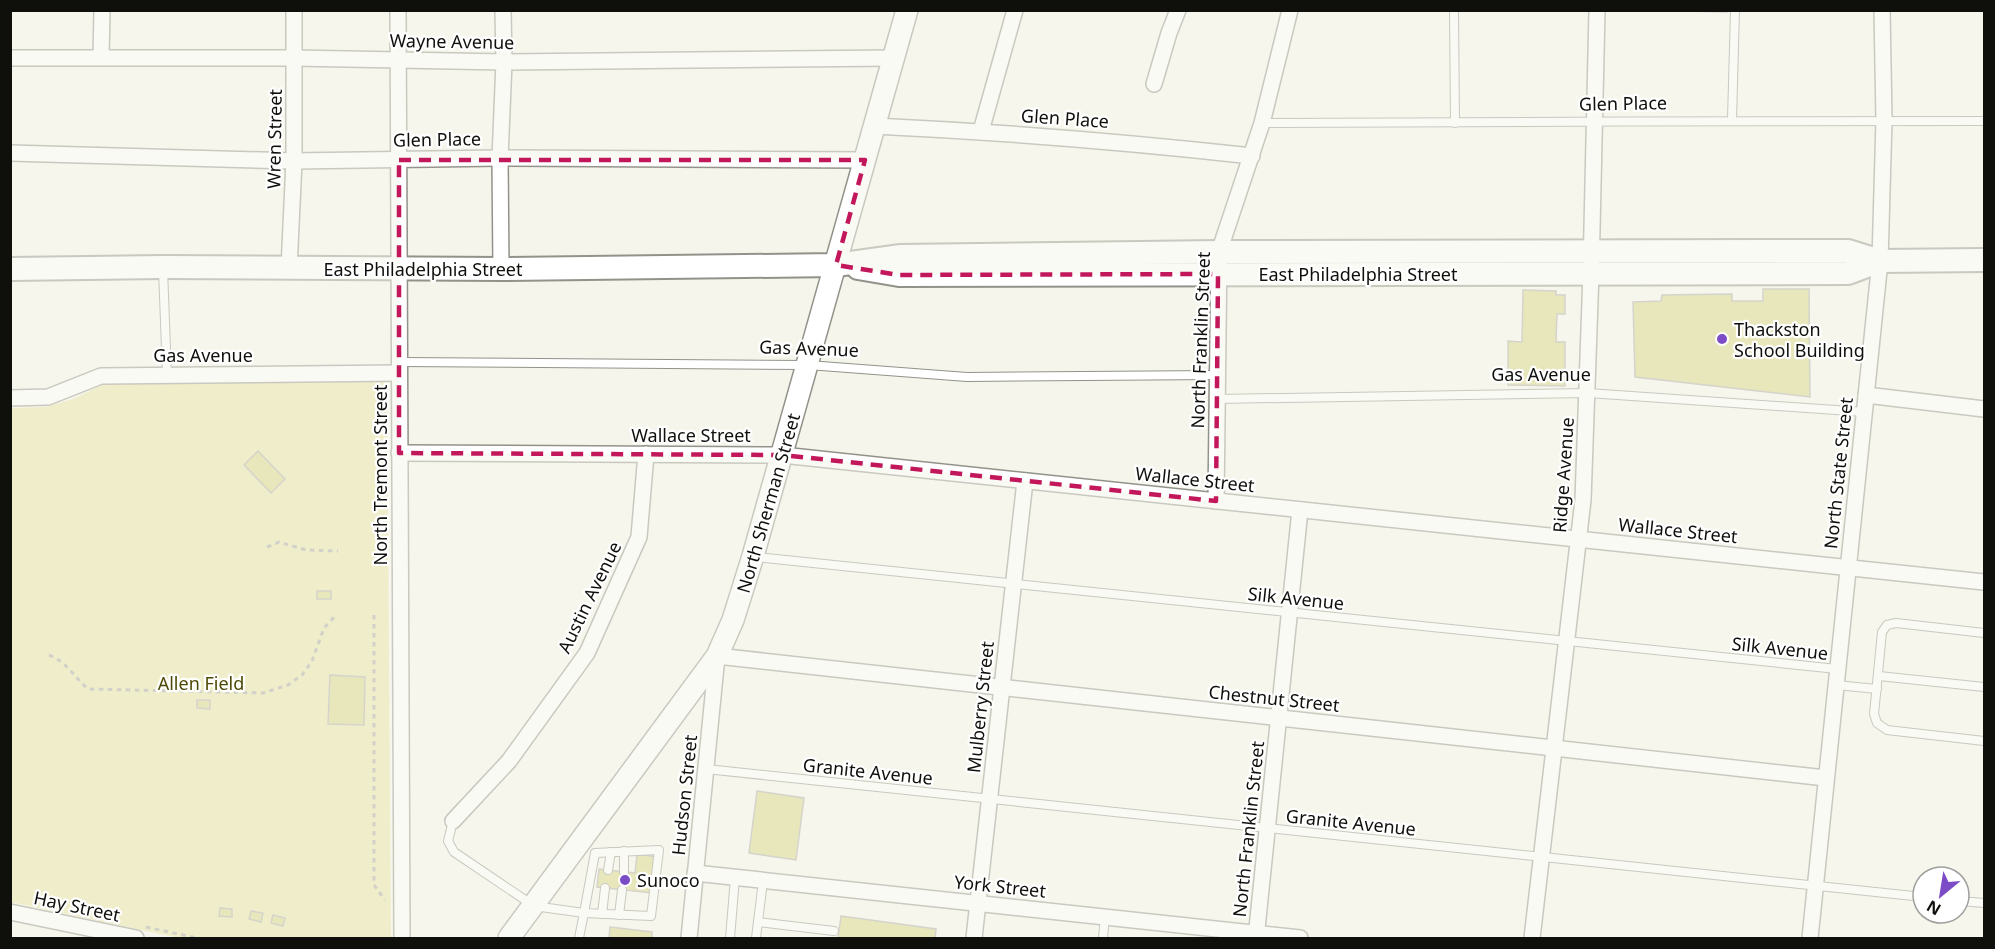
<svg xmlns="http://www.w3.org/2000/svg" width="1995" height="949" font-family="'Noto Sans',sans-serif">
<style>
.green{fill:#e8e4a0}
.building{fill:#d8d37f;stroke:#adaca4;stroke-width:1.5}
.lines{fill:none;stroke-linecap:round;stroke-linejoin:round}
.lane-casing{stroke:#93928a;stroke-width:10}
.street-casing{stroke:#93928a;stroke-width:18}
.secondary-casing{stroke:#93928a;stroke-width:24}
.primary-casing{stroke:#93928a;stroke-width:26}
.path{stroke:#a5a49d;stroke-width:3;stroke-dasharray:4.5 4.5;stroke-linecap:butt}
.lane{stroke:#fff;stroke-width:8}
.street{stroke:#fff;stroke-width:15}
.secondary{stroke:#fff;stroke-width:21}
.primary{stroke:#fff;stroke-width:22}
.marked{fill:none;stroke:#c2185b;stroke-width:4.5;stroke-dasharray:12 8;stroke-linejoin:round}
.poi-dot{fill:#7b4cc5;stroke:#fff;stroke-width:2}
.labels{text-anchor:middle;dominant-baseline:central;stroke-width:4.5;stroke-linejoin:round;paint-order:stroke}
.street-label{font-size:18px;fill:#0f0f0c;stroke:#fff}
.poi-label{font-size:18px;fill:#0f0f0c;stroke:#fff;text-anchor:start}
.park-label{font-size:18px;fill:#4e4905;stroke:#fff}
</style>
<rect width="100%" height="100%" fill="#f6f5ec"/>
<path class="green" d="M387,382L391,938H179L11,902L10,408L46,407L73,399L104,384Z"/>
<g class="building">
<path d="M1646,10H1727V12Z"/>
<path d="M1763,289H1809L1810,397L1635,377L1633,302L1661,301L1662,295L1732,294V301H1763Z"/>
<path d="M1523,290L1556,291V295H1565V314H1557L1556,342H1565V386L1508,385V341L1522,342Z"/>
<path d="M258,451L285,479L271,493L244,465Z"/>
<rect x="317" y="591" width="14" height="8"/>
<path d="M330,675L365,677L364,725L328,724Z"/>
<path d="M197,700H210V709L197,708Z"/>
<path d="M757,791L804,798L796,860L749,853Z"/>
<path d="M637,854L656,857L652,893L597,887L599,869L635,873Z"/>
<path d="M220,908L232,909V917L219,916Z"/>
<path d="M251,911L263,913L261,922L249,919Z"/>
<path d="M273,915L285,918L283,926L271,923Z"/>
<path d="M841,916L936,929L935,938H838Z"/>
<path d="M610,927L652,932V938H609Z"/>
</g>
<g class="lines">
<defs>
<g id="lane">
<path d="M1454,10L1455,123"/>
<path d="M1732,120L1735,10"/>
<path d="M1262,123C1503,123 1743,120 1984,121"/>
<path d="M163,269L167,375"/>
<path d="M399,362L808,365L967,377L1217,375"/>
<path d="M1217,399L1588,393L1864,412"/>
<path d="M756,557L1837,669"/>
<path d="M1984,633L1896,623L1887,625L1882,632L1874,714L1877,723L1887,730L1984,741"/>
<path d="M1879,676L1984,687"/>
<path d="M1836,685L1877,689"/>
<path d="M706,769L1923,897"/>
<path d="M453,821L448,841L454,852L534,906L584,913L579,938"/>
<path d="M659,850L651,916L584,913L595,853Z"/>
<path d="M608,870L611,852"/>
<path d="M624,872V851"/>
<path d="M1959,901L1984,903"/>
<path d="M602,914L605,888"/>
<path d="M619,915L622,890"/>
<path d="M758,922L834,931"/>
<path d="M730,938L735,878"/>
<path d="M756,938L763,881"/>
<path d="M1103,938L1105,917"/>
</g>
<g id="street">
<path d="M398,10L402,938"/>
<path d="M101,57L102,10"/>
<path d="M10,58H295L504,62L893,58"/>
<path d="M1154,84L1169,33L1178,10"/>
<path d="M874,126C1001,132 1126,142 1252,156"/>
<path d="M981,131L1015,10"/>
<path d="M10,153L294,161L500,158L865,160"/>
<path d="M289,269L294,161V10"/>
<path d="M501,269L500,158L504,62L503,10"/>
<path d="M1866,395L1984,409"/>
<path d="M10,398L48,397L101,376L399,373"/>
<path d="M399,453L782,455L1984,582"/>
<path d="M1216,501L1219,252L1262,123L1290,10"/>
<path d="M453,821L509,761L587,653L639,537L646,454"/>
<path d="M695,873L1300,938"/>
<path d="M10,912L136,938"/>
<path d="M689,938L717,656L1826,778"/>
<path d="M974,938L1025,481"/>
<path d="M1256,938L1300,510"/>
<path d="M1532,938L1583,500L1591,272L1597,10"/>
<path d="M1810,938L1880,261L1884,120L1882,10"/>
</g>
<path id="secondary" d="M509,938L717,656L733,620L753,556L907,10"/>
<g id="primary">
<path d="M858,268L899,275L1848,273L1880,261"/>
<path d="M10,269L163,267L501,269L836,265L901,256L1219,252L1848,251L1880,261L1984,260"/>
</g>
</defs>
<use href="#lane" class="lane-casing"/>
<use href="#street" class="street-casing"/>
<use href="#secondary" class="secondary-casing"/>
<use href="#primary" class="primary-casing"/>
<g class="path">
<path d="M267,547L279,542L306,550L338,551"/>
<path d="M374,615V885L385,900"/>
<path d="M49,655C67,662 74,677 88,689L263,693L288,685L302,675L312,661L324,628L337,614"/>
<path d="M146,927L197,938"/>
</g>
<use href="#lane" class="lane"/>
<use href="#street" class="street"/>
<use href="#secondary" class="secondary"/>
<use href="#primary" class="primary"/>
</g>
<path d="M0 0H1995V949H0ZM399,160H865L836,265L899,275L1218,274L1216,501L782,455L399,453Z" fill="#f6f5ec" fill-opacity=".55" fill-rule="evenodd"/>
<path class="marked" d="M399,160H865L836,265L899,275L1218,274L1216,501L782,455L399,453Z"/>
<g class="poi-dot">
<circle cx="1722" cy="339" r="6"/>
<circle cx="625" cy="880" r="6"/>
</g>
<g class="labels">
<g class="street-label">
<text transform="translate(452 41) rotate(1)">Wayne Avenue</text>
<text transform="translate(1623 103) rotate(-1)">Glen Place</text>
<text transform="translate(1065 118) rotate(4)">Glen Place</text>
<text transform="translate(274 139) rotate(-89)">Wren Street</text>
<text transform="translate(437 139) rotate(-1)">Glen Place</text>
<text x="423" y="269">East Philadelphia Street</text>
<text x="1358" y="274">East Philadelphia Street</text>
<text transform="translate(1200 340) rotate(-88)">North Franklin Street</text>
<text transform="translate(809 348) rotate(2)">Gas Avenue</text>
<text x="203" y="355">Gas Avenue</text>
<text x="1541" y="374">Gas Avenue</text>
<text x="691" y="435">Wallace Street</text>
<text transform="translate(1838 473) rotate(-84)">North State Street</text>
<text transform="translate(380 475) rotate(-90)">North Tremont Street</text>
<text transform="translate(1563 475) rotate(-86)">Ridge Avenue</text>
<text transform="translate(1195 479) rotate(6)">Wallace Street</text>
<text transform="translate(768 503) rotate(-74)">North Sherman Street</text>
<text transform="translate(1678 530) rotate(6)">Wallace Street</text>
<text transform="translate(589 597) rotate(-64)">Austin Avenue</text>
<text transform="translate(1296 598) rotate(6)">Silk Avenue</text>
<text transform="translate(1780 648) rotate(6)">Silk Avenue</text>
<text transform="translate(1274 698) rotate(6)">Chestnut Street</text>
<text transform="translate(980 707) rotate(-84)">Mulberry Street</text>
<text transform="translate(868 771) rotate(6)">Granite Avenue</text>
<text transform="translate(684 795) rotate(-84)">Hudson Street</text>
<text transform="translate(1351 822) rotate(6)">Granite Avenue</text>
<text transform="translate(1248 829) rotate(-84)">North Franklin Street</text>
<text transform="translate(1000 886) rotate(6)">York Street</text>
<text transform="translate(77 906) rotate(12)">Hay Street</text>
</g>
<g class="poi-label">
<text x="1734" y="329">Thackston<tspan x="1734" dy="21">School Building</tspan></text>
<text x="637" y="880">Sunoco</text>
</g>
<g class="park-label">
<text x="201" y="683">Allen Field</text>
</g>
</g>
<rect width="1995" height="949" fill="none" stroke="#0f0f0c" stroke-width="24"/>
<g transform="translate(1941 895) rotate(210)"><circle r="28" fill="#ffffff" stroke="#9f9f9e" stroke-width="1.5"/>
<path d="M0-4.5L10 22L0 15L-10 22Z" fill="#7b4cc5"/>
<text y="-9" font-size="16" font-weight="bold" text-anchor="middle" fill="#0f0f0c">N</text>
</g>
</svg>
